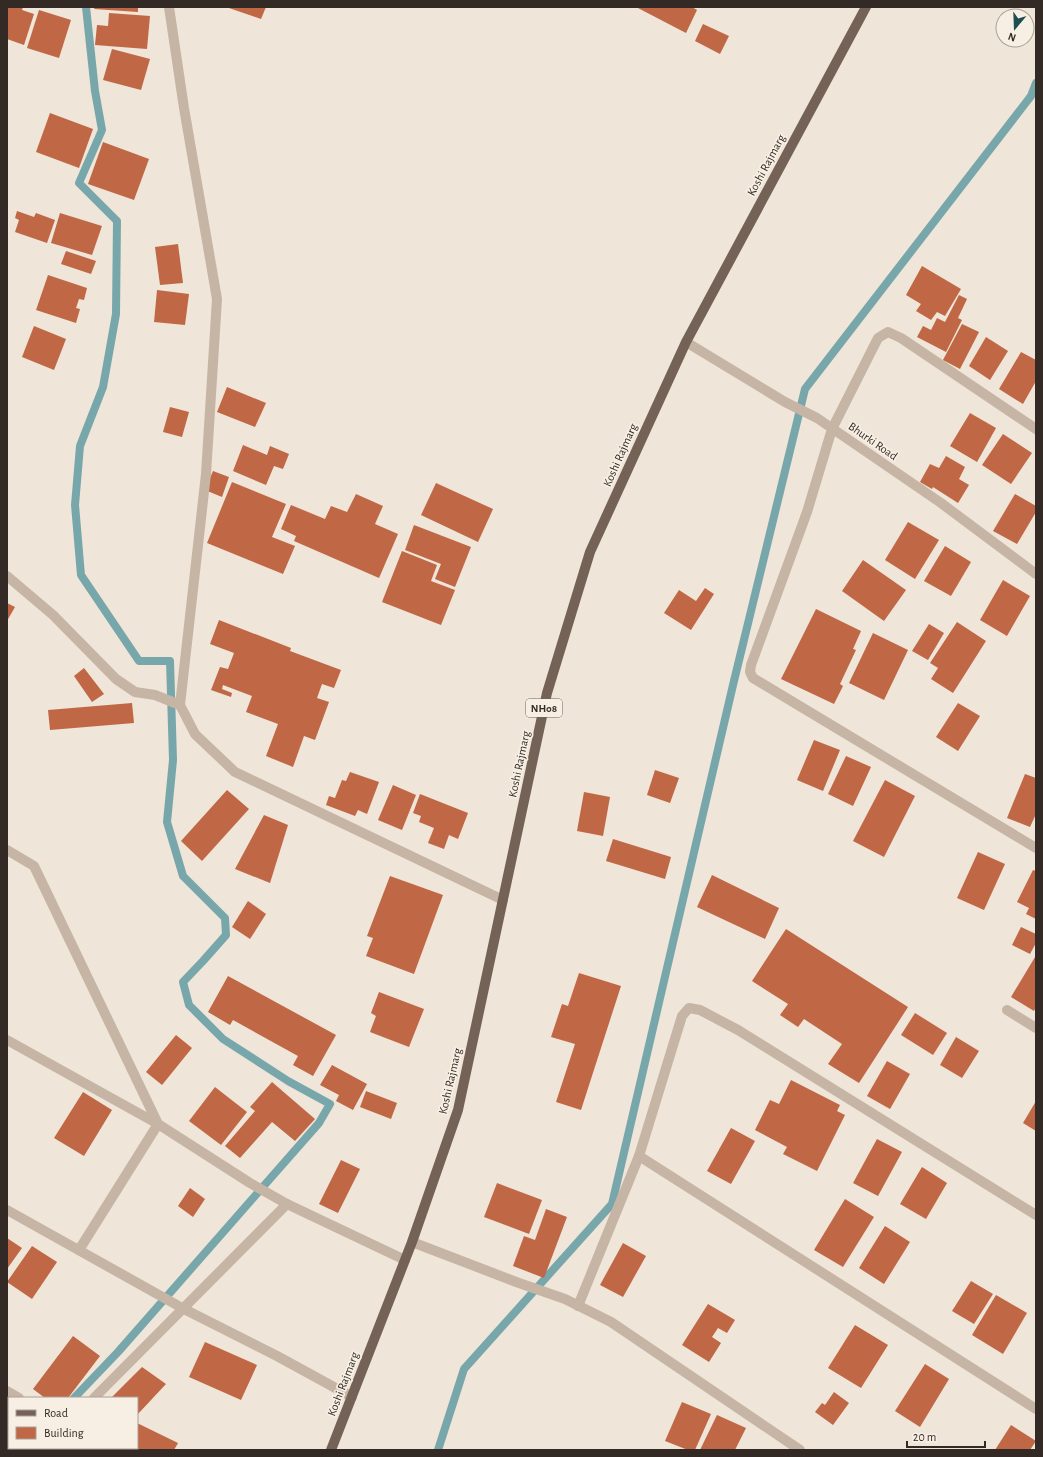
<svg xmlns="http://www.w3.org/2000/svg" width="1043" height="1457" font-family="'Alegreya Sans',sans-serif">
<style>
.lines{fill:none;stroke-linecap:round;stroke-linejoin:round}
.stream{stroke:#78a7ab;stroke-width:8}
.building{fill:#c06745}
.minor{stroke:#c6b5a5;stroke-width:10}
.primary{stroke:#746257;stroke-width:10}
.labels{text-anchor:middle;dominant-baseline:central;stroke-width:3.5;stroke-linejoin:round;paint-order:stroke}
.shield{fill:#f8efe4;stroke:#6e655f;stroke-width:1}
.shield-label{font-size:11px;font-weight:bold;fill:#332a26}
.street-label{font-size:12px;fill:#332a26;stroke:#f8efe4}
</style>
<rect width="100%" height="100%" fill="#efe5d8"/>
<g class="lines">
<g class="stream">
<path d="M74,1398L118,1352L319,1123L330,1104L288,1081L223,1039L189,1005L183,982L203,961L226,935L225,918L183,876L167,822L173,760L170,661H139L81,575L75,505L80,446L103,387L116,314L117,221L79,183L102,130L95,91L86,7"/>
<path d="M25,1450L27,1448"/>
<path d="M438,1450L464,1369L612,1204L733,685L805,389L1031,96L1036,83"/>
</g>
</g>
<g class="building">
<path d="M7,7H23L22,10L34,14L24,45L7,39Z"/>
<path d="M95,7H138V12L94,9Z"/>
<path d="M226,7H266L261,19Z"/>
<path d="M636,7H692L697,10L686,33Z"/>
<path d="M39,10L71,20L59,58L27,48Z"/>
<path d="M109,13L150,16L147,49L95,45L97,25L108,26Z"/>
<path d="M703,24L729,36L720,54L695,41Z"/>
<path d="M112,49L150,59L141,90L103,80Z"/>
<path d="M50,113L93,129L79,168L36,152Z"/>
<path d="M103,142L149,159L134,200L88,184Z"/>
<path d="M17,211L34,217L36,213L55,220L47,243L15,232L19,220L15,218Z"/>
<path d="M60,213L102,226L92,255L51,243Z"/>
<path d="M178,244L183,283L160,285L155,247Z"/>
<path d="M66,251L96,261L91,274L61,264Z"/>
<path d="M922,266L961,289L945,316L937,312L931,320L916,311L921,304L906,295Z"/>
<path d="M48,275L87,288L84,300L79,299L76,308L80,309L76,323L36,310Z"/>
<path d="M157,290L189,294L185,325L154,322Z"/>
<path d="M959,295L967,299L958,318L962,320L946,352L917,337L923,326L931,330L937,318L945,322Z"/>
<path d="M962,324L979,332L960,369L943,360Z"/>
<path d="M34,326L66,339L54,370L22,357Z"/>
<path d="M986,337L1008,351L990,380L969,366Z"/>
<path d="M1021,352L1036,360V381L1023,404L999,389Z"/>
<path d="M227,387L266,403L255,427L217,412Z"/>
<path d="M170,407L189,412L182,437L163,432Z"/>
<path d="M970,413L996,428L977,462L950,446Z"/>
<path d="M1003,434L1032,453L1011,484L982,465Z"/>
<path d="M243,445L267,455L270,446L289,454L283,469L274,466L266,485L233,471Z"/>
<path d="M946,456L965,467L959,479L969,485L958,503L933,487L932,489L920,482L930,464L939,468Z"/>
<path d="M213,471L229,477L222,497L205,490Z"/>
<path d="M232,482L286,504L272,537L295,546L283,574L207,543Z"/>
<path d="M436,483L493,509L478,542L421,515Z"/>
<path d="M356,494L383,506L375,524L398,534L379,578L294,541L296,536L281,529L291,505L325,519L331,506L347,512Z"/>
<path d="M1015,494L1036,506V512L1017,544L993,531Z"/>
<path d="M908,522L939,540L915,579L885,560Z"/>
<path d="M414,525L471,547L455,587L435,579L441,564L405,550Z"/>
<path d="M945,546L971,562L951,596L924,581Z"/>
<path d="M402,551L437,565L431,581L455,590L441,625L382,602Z"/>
<path d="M863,560L906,590L884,621L842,591Z"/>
<path d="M1003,580L1030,596L1007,636L980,620Z"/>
<path d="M705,588L714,594L691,630L664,613L679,590L696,601Z"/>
<path d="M7,603L15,607L7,621Z"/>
<path d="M816,609L861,631L853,649L856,650L840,684L843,686L834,704L781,679Z"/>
<path d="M219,620L291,648L290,651L341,670L334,688L322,684L317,698L329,702L315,740L304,736L293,767L266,756L278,724L246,712L252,696L223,685L222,689L232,693L231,697L211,690L220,667L228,669L234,653L210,644Z"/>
<path d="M957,622L986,641L953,693L931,679L938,668L930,663Z"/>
<path d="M929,624L944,633L928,660L912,651Z"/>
<path d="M873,633L908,650L884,700L849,683Z"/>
<path d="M84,668L104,694L92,702L74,676Z"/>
<path d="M132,703L134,723L50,730L48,710Z"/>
<path d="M958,703L980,716L958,751L936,737Z"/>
<path d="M814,740L840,750L823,791L797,780Z"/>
<path d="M846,756L871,767L853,806L828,794Z"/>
<path d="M655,770L679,778L670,803L647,795Z"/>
<path d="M350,772L379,782L367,814L358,810L355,816L326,805L329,796L335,798L342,780L346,781Z"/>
<path d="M1025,774L1036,778V814L1030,827L1007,818Z"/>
<path d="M885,780L915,796L884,857L853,841Z"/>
<path d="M393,785L416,795L402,830L378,820Z"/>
<path d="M227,790L249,809L202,861L181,841Z"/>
<path d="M584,792L610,797L603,836L577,831Z"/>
<path d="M420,794L468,813L458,839L449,835L444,849L428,843L434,828L419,822L421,816L413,813Z"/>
<path d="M264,815L288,825L270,883L235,869Z"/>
<path d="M613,839L671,857L665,879L606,861Z"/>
<path d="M978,852L1005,864L984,910L957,898Z"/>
<path d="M1033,870L1036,871V919L1026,914L1029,908L1017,902Z"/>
<path d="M712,875L779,908L765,939L697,907Z"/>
<path d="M390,876L443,895L414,974L366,956L373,938L367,936Z"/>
<path d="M248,901L266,914L250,939L232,927Z"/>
<path d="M1021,927L1036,934V943L1030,954L1012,945Z"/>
<path d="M786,929L908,1007L859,1083L828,1064L842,1044L804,1019L798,1027L780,1015L788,1004L752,981Z"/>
<path d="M1035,957L1036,1007L1034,1011L1011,997Z"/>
<path d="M579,973L621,986L581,1110L556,1102L575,1044L551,1037L562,1004L568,1006Z"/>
<path d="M228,976L336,1035L313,1076L293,1065L298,1056L233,1020L230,1025L208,1012Z"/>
<path d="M379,992L424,1009L409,1047L370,1032L376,1016L371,1013Z"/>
<path d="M915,1013L947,1033L933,1055L901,1035Z"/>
<path d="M176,1035L192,1048L162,1085L146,1072Z"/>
<path d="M956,1037L979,1051L962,1078L940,1065Z"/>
<path d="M887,1061L910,1074L890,1109L867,1096Z"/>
<path d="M332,1065L367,1084L353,1110L336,1101L339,1095L320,1085Z"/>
<path d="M791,1080L840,1105L837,1111L845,1115L817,1171L783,1154L787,1147L755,1130L770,1100L779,1104Z"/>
<path d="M272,1082L315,1119L295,1141L272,1122L240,1158L225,1146L255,1111L250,1107Z"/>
<path d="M215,1087L247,1112L221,1145L189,1121Z"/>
<path d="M366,1091L397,1103L391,1119L360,1107Z"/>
<path d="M83,1092L112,1110L84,1156L54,1138Z"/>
<path d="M1036,1101V1131L1023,1123Z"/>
<path d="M731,1128L755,1141L731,1184L707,1171Z"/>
<path d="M877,1139L902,1152L878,1196L853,1183Z"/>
<path d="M341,1160L360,1169L338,1213L319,1204Z"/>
<path d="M922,1167L947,1183L926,1219L900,1204Z"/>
<path d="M497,1183L542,1200L529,1234L484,1217Z"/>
<path d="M190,1188L205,1199L193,1217L178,1206Z"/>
<path d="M845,1199L874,1217L843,1267L814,1250Z"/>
<path d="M546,1209L567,1217L544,1278L513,1266L524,1236L535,1240Z"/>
<path d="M885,1226L910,1242L884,1284L859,1268Z"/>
<path d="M7,1238L22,1248L7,1269Z"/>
<path d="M623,1243L646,1256L623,1297L600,1285Z"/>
<path d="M32,1246L57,1262L32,1299L7,1282Z"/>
<path d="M971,1281L993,1294L974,1324L952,1311Z"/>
<path d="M996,1295L1027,1313L1003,1354L972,1335Z"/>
<path d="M708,1304L735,1320L727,1333L718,1328L712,1337L721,1343L709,1362L682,1345Z"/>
<path d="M855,1325L888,1345L861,1388L828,1368Z"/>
<path d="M73,1336L100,1356L68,1398H45L33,1389Z"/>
<path d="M205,1342L257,1365L241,1400L189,1377Z"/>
<path d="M925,1364L949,1379L920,1427L895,1411Z"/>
<path d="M142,1367L166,1384L137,1415V1398H111Z"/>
<path d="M834,1392L849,1403L833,1425L815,1412L822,1403L825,1405Z"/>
<path d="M682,1402L711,1414L695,1450H688L665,1441Z"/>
<path d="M717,1415L746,1428L735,1450H700Z"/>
<path d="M137,1423L178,1443L174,1450H140L137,1448Z"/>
<path d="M1011,1425L1036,1441L1030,1450H995Z"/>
</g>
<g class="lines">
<g class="minor">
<path d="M169,7L184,108L217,299L206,474L180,705L195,734L235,772L503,900"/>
<path d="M686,342L785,402L817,418L941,503L1036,574"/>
<path d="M1036,429L901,338L888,332L878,338L832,429L807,512L751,665L750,672L753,678L1036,848"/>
<path d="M7,576L53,615L116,679L135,692L155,695L180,705"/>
<path d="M7,850L34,866L158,1124L250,1183L287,1204L405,1260"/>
<path d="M1007,1010L1036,1028"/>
<path d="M7,1040L158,1124L79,1250"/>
<path d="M639,1156L1036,1409"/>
<path d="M7,1210L184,1309L277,1356L352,1397"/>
<path d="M412,1242L519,1283L565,1299L611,1322L800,1450"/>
<path d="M578,1306L639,1156L682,1016L689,1008L700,1010L738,1030L1036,1215"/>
<path d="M7,1391L19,1398"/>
<path d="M94,1398L287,1204"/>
<path d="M111,1448L114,1450"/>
<path d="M47,1450L49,1448"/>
</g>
<path class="primary" d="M331,1450L412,1242L458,1110L547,693L590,552L686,342L866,7"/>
</g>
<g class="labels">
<rect class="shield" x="526" y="699" width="36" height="18" rx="3"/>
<g class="shield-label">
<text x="544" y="708">NH08</text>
</g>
<g class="street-label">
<text transform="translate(766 165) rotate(-62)">Koshi Rajmarg</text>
<text transform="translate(873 441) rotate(35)">Bhurki Road</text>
<text transform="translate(620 455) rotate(-66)">Koshi Rajmarg</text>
<text transform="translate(519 764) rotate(-78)">Koshi Rajmarg</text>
<text transform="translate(450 1081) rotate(-77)">Koshi Rajmarg</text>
<text transform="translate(343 1384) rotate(-69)">Koshi Rajmarg</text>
</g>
</g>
<rect width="1043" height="1457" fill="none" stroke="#332a26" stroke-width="16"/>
<rect x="8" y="1397" width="130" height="52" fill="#f8efe4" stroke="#a9a098"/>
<rect x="16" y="1410" width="20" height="6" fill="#746257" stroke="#a9a098"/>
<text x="44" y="1417" font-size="12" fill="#332a26">Road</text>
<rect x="16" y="1427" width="20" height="12" fill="#c06745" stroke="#a9a098"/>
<text x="44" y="1437" font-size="12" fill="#332a26">Building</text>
<g transform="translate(1015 28) rotate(199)"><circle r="19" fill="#f8efe4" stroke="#a9a098"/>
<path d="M0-3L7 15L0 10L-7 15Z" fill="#1e4d52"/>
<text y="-6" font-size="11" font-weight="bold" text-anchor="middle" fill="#332a26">N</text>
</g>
<path d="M907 1441v6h78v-6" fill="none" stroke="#332a26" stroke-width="2"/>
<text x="913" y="1441" font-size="12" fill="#332a26" stroke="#f8efe4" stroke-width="3" paint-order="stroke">20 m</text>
</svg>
